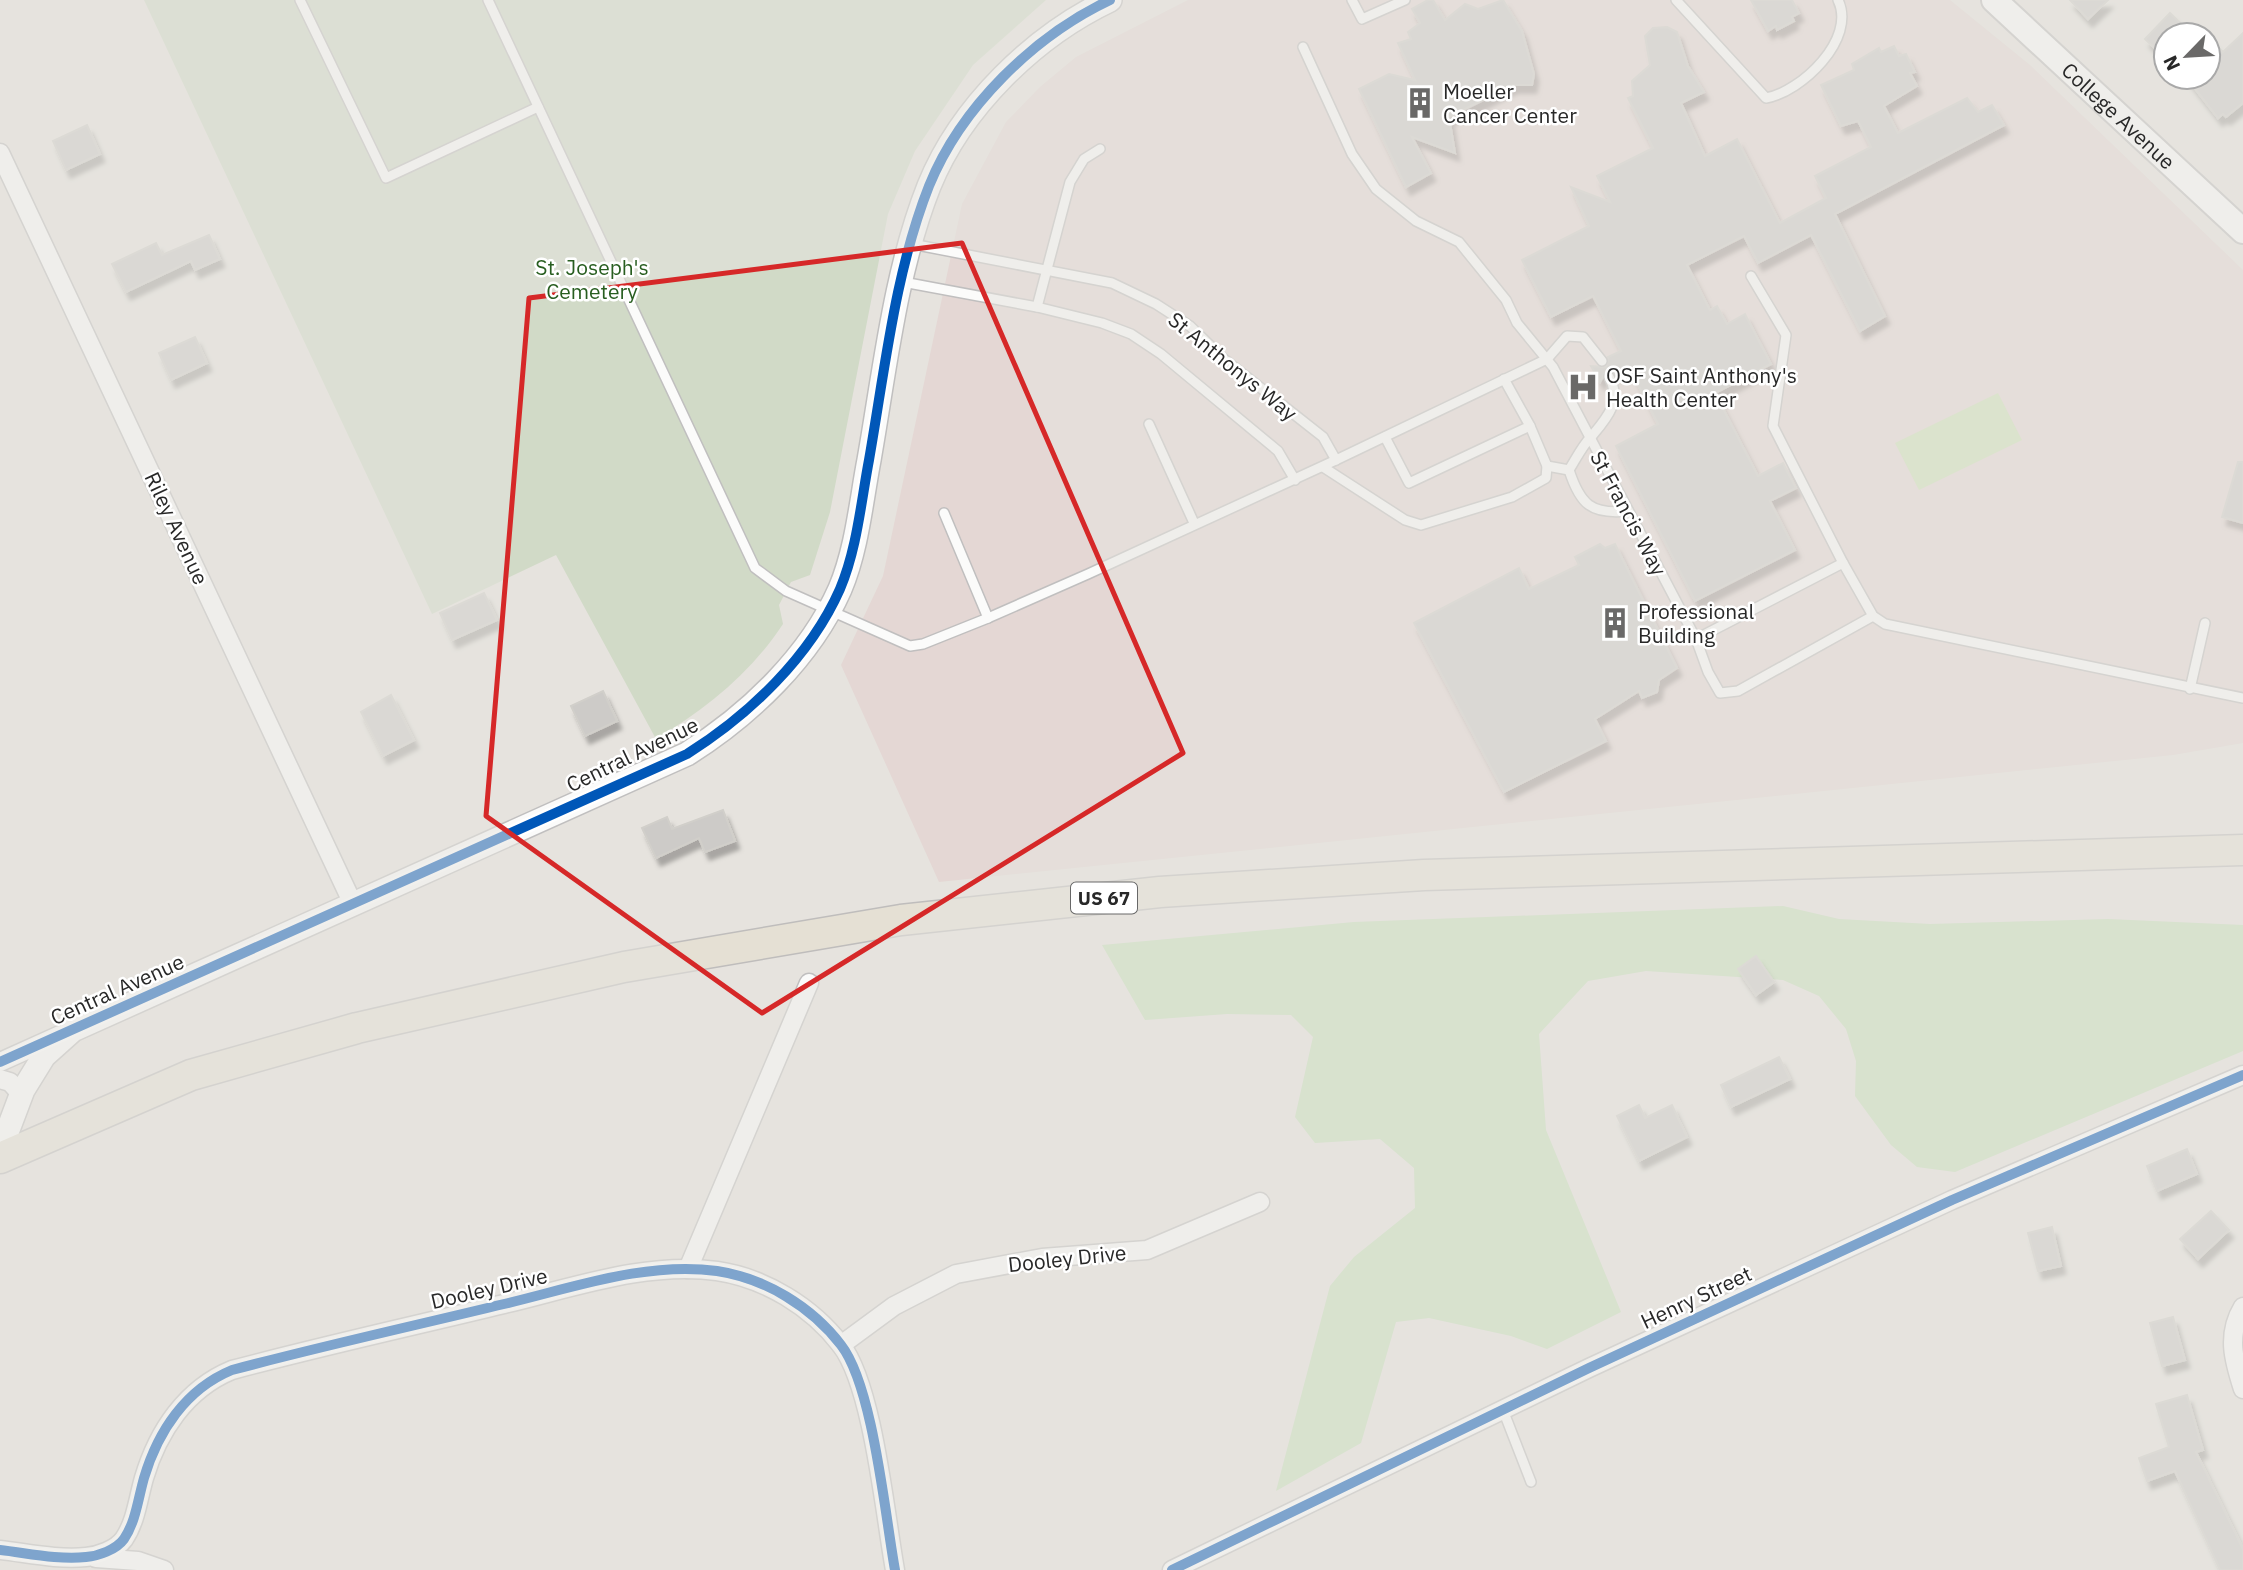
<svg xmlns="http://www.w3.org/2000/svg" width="2243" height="1570" font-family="'IBM Plex Sans',sans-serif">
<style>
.medical{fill:#e4d7d4}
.green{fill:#c7dfba}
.cemetery{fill:#d1dac7}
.pitch{fill:#cfe2b8}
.building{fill:#cdcbc8;stroke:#d1cfca;stroke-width:2;filter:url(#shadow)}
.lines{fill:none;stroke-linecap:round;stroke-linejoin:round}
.service-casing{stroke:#c0bfbf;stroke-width:12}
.minor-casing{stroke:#c0bfbf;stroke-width:21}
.tertiary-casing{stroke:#c0bfbf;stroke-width:26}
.secondary-casing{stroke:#c0bfbf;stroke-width:28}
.trunk-casing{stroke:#bfbdbc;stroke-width:33}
.service{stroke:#fbfbfa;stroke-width:9}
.minor{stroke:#fbfbfa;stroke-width:18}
.tertiary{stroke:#fbfbfa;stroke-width:23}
.secondary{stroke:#fbfbfa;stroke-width:24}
.trunk{stroke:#e5e0d4;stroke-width:30}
.cycleway-casing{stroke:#fff;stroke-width:15}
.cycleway{stroke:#0057b8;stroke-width:10}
.marked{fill:none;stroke:#d62828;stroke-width:5;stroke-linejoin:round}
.labels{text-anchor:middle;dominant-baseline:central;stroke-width:5;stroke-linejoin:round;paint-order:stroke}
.shield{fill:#fff;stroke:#686868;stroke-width:2}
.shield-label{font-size:19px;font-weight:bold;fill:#282828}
.poi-label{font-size:21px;fill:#282828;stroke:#fff;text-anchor:start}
.street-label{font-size:21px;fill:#282828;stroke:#fff}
.park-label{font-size:21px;fill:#285e20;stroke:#fff}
</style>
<defs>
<filter id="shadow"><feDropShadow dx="4.5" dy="8" stdDeviation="2" flood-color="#0004"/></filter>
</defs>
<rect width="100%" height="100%" fill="#e6e3de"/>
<path class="medical" d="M1188,0H1950L2030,65L2243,270V743L2173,755L939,882L841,665L883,576L962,204L1006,122L1040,87L1076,57Z"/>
<path class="green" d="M1783,906L1839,919L1930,924L2108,919L2243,925V1051L1955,1172L1917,1167L1891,1145L1855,1096L1856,1061L1846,1029L1819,996L1783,980L1646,971L1588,981L1539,1034L1546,1130L1621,1312L1547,1349L1511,1336L1429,1318L1396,1322L1361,1443L1276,1491L1330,1286L1354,1257L1415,1208L1414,1168L1380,1139L1315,1143L1295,1117L1313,1037L1291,1015L1227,1014L1145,1020L1102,945L1354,922Z"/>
<path class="cemetery" d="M144,0H1046L973,65L915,151L888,214L830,512L810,575L791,582L779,605L783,624C751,673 706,709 656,739L556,555L432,614Z"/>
<path class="pitch" d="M1998,393L2022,440L1919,490L1895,443Z"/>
<g class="building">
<path d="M1428,0H1433L1445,20L1465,4L1478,9L1503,0L1522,31L1534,74L1532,85H1513L1449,117L1455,153L1412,137L1431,173L1406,187L1359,89L1389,74L1415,80L1398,43L1411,39L1408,32L1420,23L1412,9Z"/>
<path d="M1751,0H1792L1799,13L1792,17L1794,21L1777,30L1776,26L1768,31Z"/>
<path d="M2070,0H2108L2088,19Z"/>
<path d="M2170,13L2193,35H2166V59L2145,39Z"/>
<path d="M1667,27L1677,32L1688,66L1704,92L1681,103L1705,156L1737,139L1780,223L1826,198L1815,176L1871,147L1858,121L1841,126L1821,85L1854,70L1852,64L1879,48L1881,52L1894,46L1899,56L1906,54L1915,72L1910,73L1917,86L1884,106L1898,133L1967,98L1978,112L1992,105L2004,125L1835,214L1885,316L1860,331L1811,235L1758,263L1744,236L1687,265L1710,310L1717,306L1727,324L1745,314L1771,364L1715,393L1758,476L1783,463L1796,488L1770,501L1795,550L1695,601L1616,446L1658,424L1629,367L1615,374L1606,371L1600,382L1591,366L1606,367L1608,357L1621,351L1593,296L1551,317L1522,260L1589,226L1571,187L1610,202L1597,176L1653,148L1628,98L1633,96L1632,81L1650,65L1645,36L1653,28Z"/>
<path d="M2243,33V103L2226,117L2223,114L2218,118L2186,77H2208V37L2223,52Z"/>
<path d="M87,125L100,154L66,170L53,141Z"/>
<path d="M209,235L220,259L195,270L191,261L126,292L112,264L156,243L162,255Z"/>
<path d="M195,337L207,363L171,380L159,353Z"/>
<path d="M2238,462H2243V523L2222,517Z"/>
<path d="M1600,544L1605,548L1615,544L1677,668L1659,680L1657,692L1642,698L1639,691L1595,719L1606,741L1504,792L1414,623L1519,568L1529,589L1579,565L1575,557Z"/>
<path d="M484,593L497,620L452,640L440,613Z"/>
<path d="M603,691L617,721L585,736L571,706Z"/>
<path d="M391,695L414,740L383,756L361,712Z"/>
<path d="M723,810L735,841L705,852L699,838L656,858L642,828L667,817L672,829Z"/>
<path d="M1756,956L1774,982L1756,995L1738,969Z"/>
<path d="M1779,1057L1790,1079L1731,1107L1721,1085Z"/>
<path d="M1639,1105L1645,1118L1672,1105L1687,1137L1639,1161L1617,1116Z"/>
<path d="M2187,1149L2197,1174L2157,1191L2147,1166Z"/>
<path d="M2211,1211L2229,1230L2198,1259L2180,1239Z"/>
<path d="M2052,1227L2061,1266L2038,1271L2028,1233Z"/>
<path d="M2173,1317L2185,1360L2162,1366L2150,1323Z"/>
<path d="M2187,1395L2203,1450L2196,1452L2243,1549V1570H2220L2175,1471L2147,1481L2139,1458L2169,1447L2156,1404Z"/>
</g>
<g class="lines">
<defs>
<g id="service">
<path d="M300,0L386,178L538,107"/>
<path d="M488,0L755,568L786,591L910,646L923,644L988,618L1088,574L1336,460L1547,359L1567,336L1583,337L1602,361"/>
<path d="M1352,0L1362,19L1405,0"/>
<path d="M1676,0L1766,98C1801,92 1857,39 1838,0"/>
<path d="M1303,47L1352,154L1376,189L1416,221L1459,242L1506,300L1517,323L1553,367L1696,639L1843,563L1873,616L1885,624L2243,698"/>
<path d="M912,244L1112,283L1156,304L1190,326L1224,359L1323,437L1336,460"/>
<path d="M1751,276L1786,335L1773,426L1843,563"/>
<path d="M903,282L1037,307L1102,323L1131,334L1161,354L1278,451L1295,480"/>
<path d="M1037,307L1070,182L1084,159L1100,149"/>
<path d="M1149,424L1194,523"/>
<path d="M1385,437L1409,483L1530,426L1504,379"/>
<path d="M1547,466L1569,470"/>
<path d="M1323,467L1405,520L1421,525L1512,497L1546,478L1547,466L1530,426"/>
<path d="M1569,470C1576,459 1582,446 1591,437C1606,419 1623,401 1609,377"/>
<path d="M1569,470C1580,504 1591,515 1628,511"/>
<path d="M944,513L988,618"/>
<path d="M1696,639L1708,672L1720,693L1738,691L1873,616"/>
<path d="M2190,689L2205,623"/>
<path d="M1503,1410L1531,1482"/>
</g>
<g id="minor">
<path d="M0,153L353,904"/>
<path d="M0,1062L60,1035"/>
<path d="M0,1079L10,1082L21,1094"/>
<path d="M688,1269L809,983"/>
<path d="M2243,1307C2226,1335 2234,1361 2243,1389"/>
<path d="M841,1345L894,1306L956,1274L1042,1258L1147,1250L1260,1202"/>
<path d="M0,1550C27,1553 58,1560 86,1557C98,1556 116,1550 124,1539C136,1521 138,1499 144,1478C158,1431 186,1389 232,1370C322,1346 413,1326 504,1304C572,1288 647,1261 717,1271C765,1278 812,1307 841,1345C873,1386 885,1515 895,1570"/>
<path d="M96,1558L138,1561L164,1570"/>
<path d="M1172,1570L1589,1368L1952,1200L2243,1075"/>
</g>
<path id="tertiary" d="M0,1151L23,1090L44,1056L73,1030L687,754C749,715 810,657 840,589C857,549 861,502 869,460C885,369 895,272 929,186C961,107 1034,36 1110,0"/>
<g id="secondary">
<path id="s1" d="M1994,0L2243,231"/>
</g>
<path id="trunk" d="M0,1158L191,1075L357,1028L624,967L901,920L1160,892L1424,875L2243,850"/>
</defs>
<use href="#service" class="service-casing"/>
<use href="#minor" class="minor-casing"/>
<use href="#tertiary" class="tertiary-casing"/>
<use href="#secondary" class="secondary-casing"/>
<use href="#trunk" class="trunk-casing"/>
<use href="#service" class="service"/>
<use href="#minor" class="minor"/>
<use href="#tertiary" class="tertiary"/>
<use href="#secondary" class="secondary"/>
<use href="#trunk" class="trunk"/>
<defs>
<g id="cycleway">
<path d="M0,1062L687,754C749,715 810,657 840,589C857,549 861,502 869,460C885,369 895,272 929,186C961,107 1034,36 1110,0"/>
<path d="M0,1550C27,1553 58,1560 86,1557C98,1556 116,1550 124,1539C136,1521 138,1499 144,1478C158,1431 186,1389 232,1370C322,1346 413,1326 504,1304C572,1288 647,1261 717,1271C765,1278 812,1307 841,1345C873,1386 885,1515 895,1570"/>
<path d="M1172,1570L1589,1368L1952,1200L2243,1075"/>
</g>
</defs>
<use href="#cycleway" class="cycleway-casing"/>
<use href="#cycleway" class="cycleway"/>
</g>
<path d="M0 0H2243V1570H0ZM962,243L1183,753L762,1013L486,816L529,298Z" fill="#e6e3de" fill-opacity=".55" fill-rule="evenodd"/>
<path class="marked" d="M962,243L1183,753L762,1013L486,816L529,298Z"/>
<defs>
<symbol id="building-bare" viewBox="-9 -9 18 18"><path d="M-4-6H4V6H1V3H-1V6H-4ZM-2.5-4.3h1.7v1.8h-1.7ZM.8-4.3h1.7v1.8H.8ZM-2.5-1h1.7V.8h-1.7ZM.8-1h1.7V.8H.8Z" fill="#6a6968" stroke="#fff" stroke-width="2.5" paint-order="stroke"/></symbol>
<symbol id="hospital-bare" viewBox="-9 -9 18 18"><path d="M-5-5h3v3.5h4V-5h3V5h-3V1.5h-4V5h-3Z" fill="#6a6968" stroke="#fff" stroke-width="2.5" paint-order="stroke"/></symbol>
</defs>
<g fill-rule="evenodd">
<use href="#building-bare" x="1398" y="81" width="44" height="44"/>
<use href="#hospital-bare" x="1561" y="365" width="44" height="44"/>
<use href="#building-bare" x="1593" y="601" width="44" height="44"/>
</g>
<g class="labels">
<rect class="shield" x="1071" y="882.5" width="66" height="31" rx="5"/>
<g class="shield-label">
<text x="1104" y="898">US 67</text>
</g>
<g class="poi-label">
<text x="1443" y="91">Moeller<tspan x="1443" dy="24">Cancer Center</tspan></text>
<text x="1606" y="375">OSF Saint Anthony's<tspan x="1606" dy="24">Health Center</tspan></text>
<text x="1638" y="611">Professional<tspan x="1638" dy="24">Building</tspan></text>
</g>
<g class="street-label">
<text stroke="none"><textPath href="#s1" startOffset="170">College Avenue</textPath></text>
<text transform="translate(1233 366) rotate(39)">St Anthonys Way</text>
<text transform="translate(1629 513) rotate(62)">St Francis Way</text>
<text transform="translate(177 528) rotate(65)">Riley Avenue</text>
<text transform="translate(632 754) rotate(-26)">Central Avenue</text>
<text transform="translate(117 989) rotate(-24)">Central Avenue</text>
<text transform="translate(1067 1258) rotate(-6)">Dooley Drive</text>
<text transform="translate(489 1288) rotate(-13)">Dooley Drive</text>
<text transform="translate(1696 1297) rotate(-25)">Henry Street</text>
</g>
<g class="park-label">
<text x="592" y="267">St. Joseph's<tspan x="592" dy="24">Cemetery</tspan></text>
</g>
</g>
<g transform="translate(2187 56) rotate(245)"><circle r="33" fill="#ffffff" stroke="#a9a9a9" stroke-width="2"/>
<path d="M0-5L12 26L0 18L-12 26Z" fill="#6a6968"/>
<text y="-10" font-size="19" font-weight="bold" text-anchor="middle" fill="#282828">N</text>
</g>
</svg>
